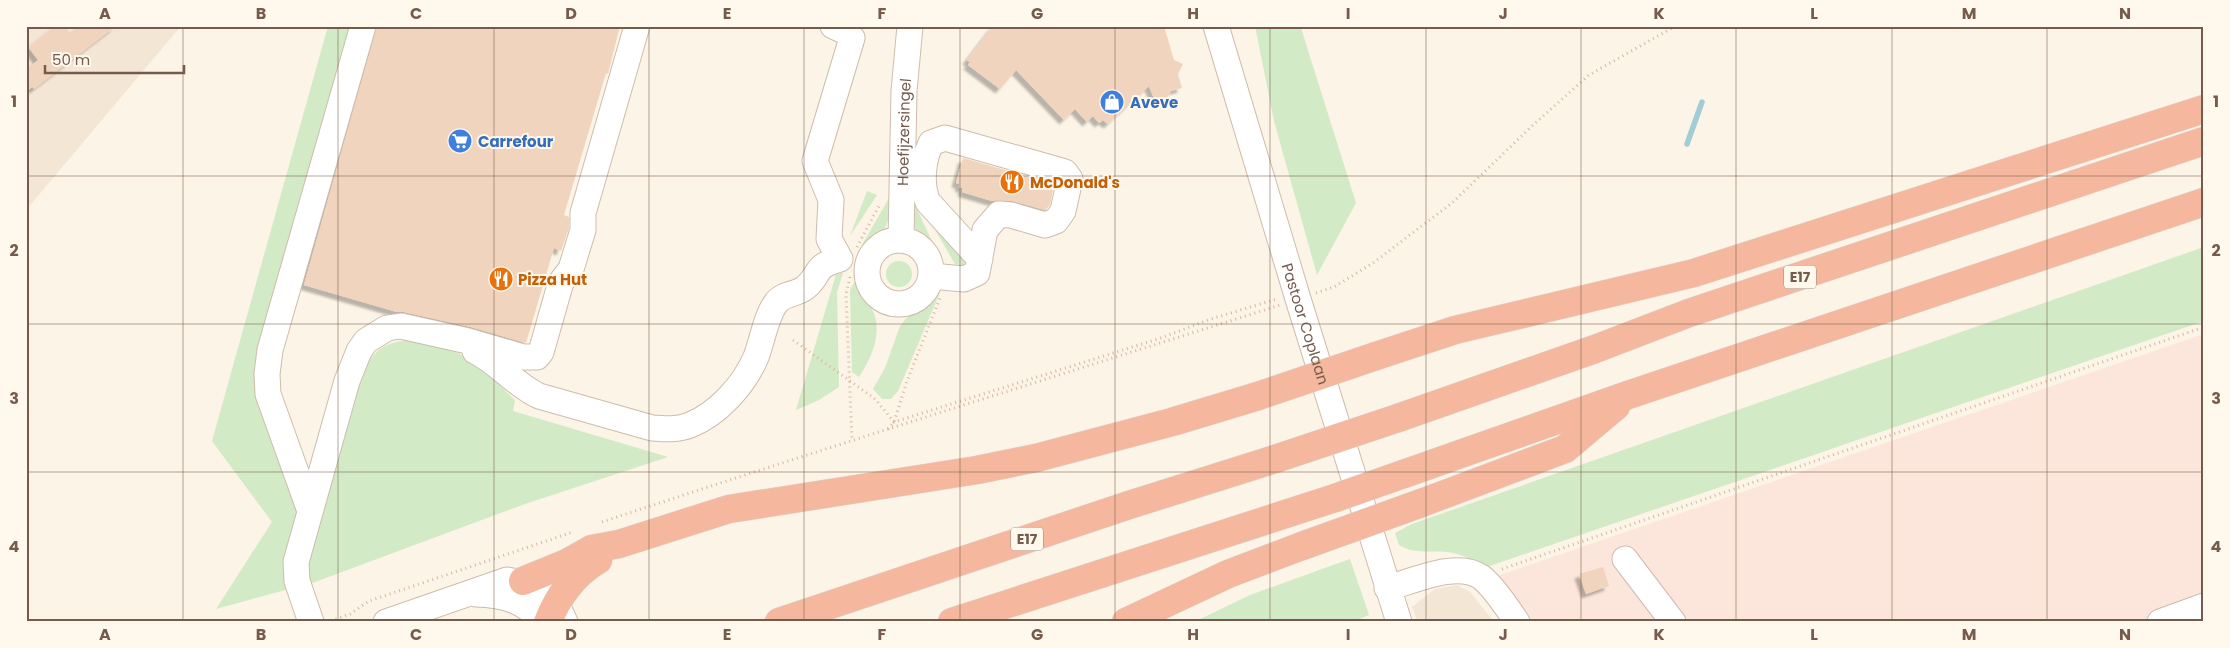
<svg xmlns="http://www.w3.org/2000/svg" width="2230" height="648" font-family="Poppins,sans-serif">
<style>
.residential{fill:#f4e6d5}
.commercial{fill:#fce5da}
.green{fill:#d2eac5}
.lines{fill:none;stroke-linecap:round;stroke-linejoin:round}
.stream{stroke:#a1cdd7;stroke-width:5.5}
.building{fill:#f1d4be;filter:url(#shadow)}
.minor-casing{stroke:#cebcad;stroke-width:27}
.highway-casing{stroke:#dbd4d0;stroke-width:29}
.path{stroke:#d6b7a1;stroke-width:3;stroke-dasharray:1 4;stroke-linecap:butt}
.minor{stroke:#fff;stroke-width:25}
.highway{stroke:#f5b89e;stroke-width:28}
.highway-bridge-casing{stroke:#dbd4d0;stroke-width:29;stroke-linecap:butt}
.highway-bridge{stroke:#f5b89e;stroke-width:28}
.grid{fill:none;stroke:#755b4b;stroke-width:1;stroke-opacity:0.55}
.labels{text-anchor:middle;dominant-baseline:central;stroke-width:4;stroke-linejoin:round;paint-order:stroke}
.shield{fill:#fff8ed;stroke:#9e8a7c;stroke-width:1}
.shield-label{font-size:14px;font-weight:bold;fill:#755b4b}
.shop-label{font-size:15px;font-weight:bold;fill:#366cbe;stroke:#fff8ed;text-anchor:start}
.street-label{font-size:15px;fill:#755b4b;stroke:#fff8ed}
.food-label{font-size:15px;font-weight:bold;fill:#c56008;stroke:#fff8ed;text-anchor:start}
.neatline{fill:none;stroke:#755b4b;stroke-width:2}
.grid-label{font-size:16px;text-anchor:middle;font-weight:bold;fill:#755b4b}
</style>
<defs>
<filter id="shadow"><feDropShadow dx="-4.5" dy="4.5" stdDeviation="1" flood-color="#0004"/></filter>
</defs>
<rect width="100%" height="100%" fill="#fcf4e6"/>
<g class="residential">
<path d="M26,26H181L26,210Z"/>
<path d="M1457,585L1470,592L1494,622H1418L1412,607L1435,589Z"/>
</g>
<path class="commercial" d="M2204,334V622H1533L1497,576Z"/>
<g class="green">
<path d="M328,26H355L261,349L297,512L289,589L216,609L272,522L212,441Z"/>
<path d="M1255,26H1305L1301,28L1356,203L1317,275L1274,121Z"/>
<path d="M867,191L877,195L850,236Z"/>
<path d="M889,198L892,199C890,217 885,243 862,245Z"/>
<path d="M913,201L938,254C917,232 912,234 913,201Z"/>
<path d="M919,202L972,258L966,267L955,264Z"/>
<path d="M2204,247V321L1484,568C1476,564 1468,557 1460,555C1439,547 1418,557 1399,545L1395,533L1412,524Z"/>
<circle cx="899" cy="274" r="13"/>
<path d="M837,271L843,273L837,292L839,387L819,400L796,410Z"/>
<path d="M855,281C860,292 869,301 873,311C883,333 871,359 859,377L852,372L850,290Z"/>
<path d="M938,293L939,295L898,391L891,399H882L873,389L885,368L900,326L909,315L924,307Z"/>
<path d="M412,340L451,349L476,363L515,400L513,411L668,457L525,504L307,585L304,571L355,386C370,357 376,342 412,340Z"/>
<path d="M1350,559L1369,615L1352,622H1194L1250,595Z"/>
</g>
<g class="lines">
<path class="stream" d="M1687,144L1702,102"/>
</g>
<g class="building">
<path d="M55,26H64L70,33L79,26H116L34,89L32,87L26,92V70L38,60L28,47Z"/>
<path d="M377,26H620L608,74L606,73L564,215L569,217V228L561,251L554,248L526,343L471,327L404,312H397L304,285Z"/>
<path d="M993,26H1164L1174,60L1183,64L1178,74L1182,88L1171,91L1165,102L1153,96L1149,86L1108,124L1103,120L1099,123L1093,116L1087,122L1075,109L1064,120L1016,70L1000,89L968,65L970,62L967,60Z"/>
<path d="M963,158L1054,184L1050,205L1045,210L1012,201H992L962,192L963,188L959,187L960,184L956,183Z"/>
<path d="M1603,567L1609,586L1586,594L1579,574Z"/>
</g>
<g class="lines">
<defs>
<g id="minor">
<path id="s1" d="M1216,26L1298,299L1399,622"/>
<path id="s2" d="M901,240L904,91L910,26"/>
<circle cx="899" cy="272" r="32"/>
<path d="M931,276L964,279L977,273L985,230L999,214L1011,215L1045,225L1056,221L1063,211L1070,179L1065,172L945,138L931,143C923,160 920,184 928,202L980,259"/>
<path d="M475,351C499,363 515,385 539,396L652,428C665,429 678,430 690,425C718,414 744,385 756,357C762,342 766,316 776,303C783,293 797,295 806,287C822,273 812,267 840,259L829,239L831,200L815,161L852,38L846,32L833,26"/>
<path d="M310,511L268,394L267,374L270,350L363,26"/>
<path d="M1625,559L1673,622"/>
<path d="M1387,588C1412,582 1456,560 1481,577C1492,585 1509,610 1517,622"/>
<path d="M476,594C506,595 522,600 544,622"/>
<path d="M311,622L297,581L296,562L347,381L359,351L366,341L387,328L401,326L468,341L523,357H537L541,352L561,282L571,269L583,230V213L637,26"/>
<path d="M386,622L507,580L536,585L556,603L565,622"/>
<path d="M2160,622L2204,606"/>
</g>
<g id="highway">
<path d="M1376,356L1455,330L1694,273L2204,109"/>
<path d="M1398,418L1595,349L1689,313L2204,141"/>
<path d="M1415,470L1628,395L2204,202"/>
<path d="M1424,502L1565,449L1616,406"/>
<path d="M523,581L567,563L592,549L619,544L729,509L977,470L1036,458L1172,422L1258,396"/>
<path d="M548,622C558,596 574,574 598,560"/>
<path d="M779,622L1129,505L1275,459"/>
<path d="M952,622L1335,498"/>
<path d="M1126,622L1228,574L1302,546"/>
</g>
</defs>
<use href="#minor" class="minor-casing"/>
<use href="#highway" class="highway-casing"/>
<g class="path">
<path d="M857,247L880,204"/>
<path d="M850,277L846,294L852,441"/>
<path d="M1316,293L1334,287L1373,263L1452,203L1532,126L1589,75L1672,28L1679,26"/>
<path d="M793,340L875,399L894,422L1158,339L1211,319L1277,299"/>
<path d="M888,429L894,422L907,381L940,298"/>
<path d="M602,522C827,447 1054,377 1280,305"/>
<path d="M1502,569L2204,327"/>
<path d="M331,621L350,614L369,601L573,532"/>
</g>
<use href="#minor" class="minor"/>
<use href="#highway" class="highway"/>
<defs>
<g id="highway-bridge">
<path d="M1258,396L1376,356"/>
<path d="M1275,459L1398,418"/>
<path d="M1335,498L1415,470"/>
<path d="M1302,546L1424,502"/>
</g>
</defs>
<use href="#highway-bridge" class="highway-bridge-casing"/>
<use href="#highway-bridge" class="highway-bridge"/>
</g>
<path class="grid" d="M183,26V622M338,26V622M494,26V622M649,26V622M804,26V622M960,26V622M1115,26V622M1270,26V622M1426,26V622M1581,26V622M1736,26V622M1892,26V622M2047,26V622M26,176H2204M26,324H2204M26,472H2204"/>
<defs>
<symbol id="shop-disc" viewBox="-11 -11 22 22"><circle r="9.5" fill="#3f7fe0" stroke="#fff8ed"/><path d="M-5-2.5h2.3a2.7 3.5 0 0 1 5.4 0H5L5.5 6h-11ZM-1.5-2.5h3a1.5 2.3 0 0 0-3 0Z" fill="#fff"/></symbol>
<symbol id="supermarket-disc" viewBox="-11 -11 22 22"><circle r="9.5" fill="#3f7fe0" stroke="#fff8ed"/><path d="M-6-5.5h2.5l.6 2H6L4.5 2H-2.5L-4.4-4H-6ZM-1.5 3.2a1.3 1.3 0 1 0 .1 0ZM3 3.2a1.3 1.3 0 1 0 .1 0Z" fill="#fff"/></symbol>
<symbol id="restaurant-disc" viewBox="-11 -11 22 22"><circle r="9.5" fill="#e8710a" stroke="#fff8ed"/><path d="M-5-6h1v4h1v-4h1v4h1v-4h1v5L-1.5 .5V6h-2V.5L-5-1ZM5-6V6H3V1.5H1.5Q1.5-4 5-6Z" fill="#fff"/></symbol>
</defs>
<g fill-rule="evenodd">
<use href="#shop-disc" x="1098" y="88" width="28" height="28"/>
<use href="#supermarket-disc" x="446" y="127" width="28" height="28"/>
<use href="#restaurant-disc" x="998" y="168" width="28" height="28"/>
<use href="#restaurant-disc" x="487" y="265" width="28" height="28"/>
</g>
<g class="labels">
<g class="shield">
<rect x="1784" y="265.5" width="32" height="23" rx="4"/>
<rect x="1011" y="527.5" width="32" height="23" rx="4"/>
</g>
<g class="shield-label">
<text x="1800" y="277">E17</text>
<text x="1027" y="539">E17</text>
</g>
<g class="shop-label">
<text x="1130" y="102">Aveve</text>
<text x="478" y="141">Carrefour</text>
</g>
<g class="street-label">
<text stroke="none"><textPath href="#s2" startOffset="108">Hoefijzersingel</textPath></text>
<text stroke="none"><textPath href="#s1" startOffset="311">Pastoor Coplaan</textPath></text>
</g>
<g class="food-label">
<text x="1030" y="182">McDonald's</text>
<text x="518" y="279">Pizza Hut</text>
</g>
</g>
<rect width="2230" height="648" fill="none" stroke="#fff8ed" stroke-width="55"/>
<path d="M45 65v8h139v-8" fill="none" stroke="#755b4b" stroke-width="2.5"/>
<text x="52" y="65" font-size="15" fill="#755b4b" stroke="#fff8ed" stroke-width="4" paint-order="stroke">50 m</text>
<rect x="28" y="28" width="2174" height="592" class="neatline"/>
<g class="grid-label">
<text x="105" y="19">A</text>
<text x="261" y="19">B</text>
<text x="416" y="19">C</text>
<text x="571" y="19">D</text>
<text x="727" y="19">E</text>
<text x="882" y="19">F</text>
<text x="1037" y="19">G</text>
<text x="1193" y="19">H</text>
<text x="1348" y="19">I</text>
<text x="1503" y="19">J</text>
<text x="1659" y="19">K</text>
<text x="1814" y="19">L</text>
<text x="1969" y="19">M</text>
<text x="2125" y="19">N</text>
<text x="14" y="107">1</text>
<text x="2216" y="107">1</text>
<text x="14" y="256">2</text>
<text x="2216" y="256">2</text>
<text x="14" y="404">3</text>
<text x="2216" y="404">3</text>
<text x="14" y="552">4</text>
<text x="2216" y="552">4</text>
<text x="105" y="640">A</text>
<text x="261" y="640">B</text>
<text x="416" y="640">C</text>
<text x="571" y="640">D</text>
<text x="727" y="640">E</text>
<text x="882" y="640">F</text>
<text x="1037" y="640">G</text>
<text x="1193" y="640">H</text>
<text x="1348" y="640">I</text>
<text x="1503" y="640">J</text>
<text x="1659" y="640">K</text>
<text x="1814" y="640">L</text>
<text x="1969" y="640">M</text>
<text x="2125" y="640">N</text>
</g>
</svg>
